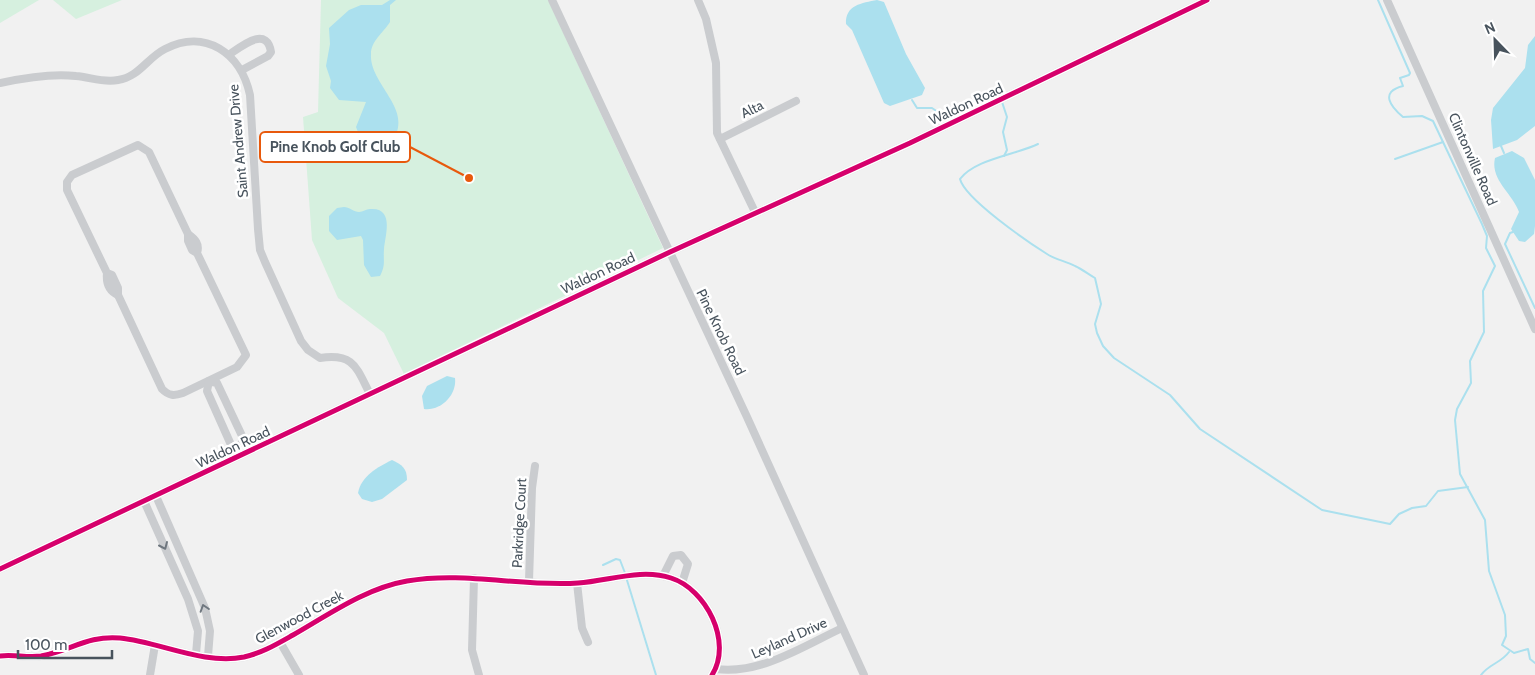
<svg xmlns="http://www.w3.org/2000/svg" width="1535" height="675" font-family="Cabin,sans-serif">
<style>
.green{fill:#d6f0df}
.water{fill:#abe0ee}
.lines{fill:none;stroke-linecap:round;stroke-linejoin:round}
.stream{stroke:#abe0ee;stroke-width:2}
.minor{stroke:#cacccf;stroke-width:8}
.cycleway-casing{stroke:#fff;stroke-width:8}
.cycleway{stroke:#d6006c;stroke-width:5}
.oneway{stroke:#6f777f}
.labels{text-anchor:middle;dominant-baseline:central;stroke-width:5;stroke-linejoin:round;paint-order:stroke}
.street-label{font-size:14px;fill:#48535d;stroke:#fff}
.leader{fill:none;stroke:#e8590c;stroke-width:2}
.callout-dot{fill:#e8590c;stroke:#fff;stroke-width:2}
.callout{fill:#fff;stroke:#e8590c;stroke-width:2}
.callout-label{font-size:15px;text-anchor:middle;font-weight:bold;fill:#48535d}
</style>
<rect width="100%" height="100%" fill="#f1f1f1"/>
<g class="green">
<path d="M0,0H39L0,23Z"/>
<path d="M53,0H122L76,19Z"/>
<path d="M321,0H548L663,248L404,374L384,333L338,298L312,240L303,117L318,112Z"/>
</g>
<g class="water">
<path d="M390,0H396L390,5V22C383,33 371,41 371,54C369,84 414,109 393,140C388,147 381,149 373,150L362,142L356,127L366,102L339,100L330,88L331,81L326,66L330,44L329,28L349,10L361,5H382Z"/>
<path d="M877,0L884,2L906,54L925,88L922,95L890,106L884,103L852,30L846,24C845,5 862,3 877,0Z"/>
<path d="M1535,36V126L1517,140L1493,149L1491,120L1493,108L1525,68L1528,45Z"/>
<path d="M1512,151L1524,158L1535,180V226L1534,234L1525,242L1519,241L1511,229L1519,212C1512,193 1490,180 1495,158Z"/>
<path d="M344,207C349,207 354,212 359,212C363,212 366,209 370,209C395,207 385,236 384,249C383,261 386,264 380,276L371,277L364,265L363,240L361,236L337,240L329,231V216L337,208Z"/>
<path d="M447,376L455,378C457,395 441,411 424,409L422,396L427,386Z"/>
<path d="M392,460C402,465 407,468 407,480L382,499L372,502L362,499L358,493C361,476 378,467 392,460Z"/>
</g>
<g class="lines">
<g class="stream">
<path d="M1378,0L1410,73L1409,75L1400,78L1403,86C1379,92 1391,107 1403,117L1422,116L1433,121L1482,224L1487,236L1486,248L1495,266L1483,291L1484,332L1470,361L1471,383L1457,409L1455,420L1460,474L1485,520L1489,571L1505,615L1506,636L1502,645L1514,653L1528,649L1530,659L1535,663"/>
<path d="M912,100L917,108H932L942,115L946,116L990,92L996,91L1000,97"/>
<path d="M1002,102L1007,117L1003,132L1007,150L1004,156"/>
<path d="M1038,144C1015,155 975,159 960,179C965,199 1028,242 1047,254C1056,260 1066,261 1075,266C1082,269 1088,274 1095,278L1101,304L1095,324L1097,333L1103,346L1114,358L1170,395L1200,429L1322,510L1390,524L1399,514L1412,508L1426,506L1438,491L1468,487"/>
<path d="M1501,146L1504,153"/>
<path d="M1395,159L1443,142"/>
<path d="M1513,232L1510,233L1505,244L1535,308"/>
<path d="M603,565L616,559L620,560L625,573"/>
<path d="M626,577L656,675"/>
<path d="M1481,675C1489,664 1501,663 1509,652"/>
</g>
<g class="minor">
<path d="M552,0L747,417L864,675"/>
<path d="M698,0L706,19L716,63L717,133L755,212"/>
<path d="M1387,0L1535,329"/>
<path d="M230,54C243,45 267,26 271,52L268,56L242,70"/>
<path d="M0,83C23,78 52,73 76,76C90,77 103,83 118,80C139,77 147,58 165,49C205,28 241,53 250,95L258,229L260,250L265,262L301,341L308,350L320,358C354,353 356,367 370,394"/>
<path d="M720,139L796,101"/>
<path d="M107,273L112,275L118,288V295C109,291 106,283 107,273L67,190V182L72,175L138,145L149,152L188,234"/>
<path d="M118,295L162,389C169,396 174,396 183,393L237,367L246,355L197,253C200,244 195,239 188,234V241L192,250L197,253"/>
<path d="M209,381L217,383L244,440L239,446L232,447L207,391Z"/>
<path d="M156,496L205,608L210,631L208,656"/>
<path d="M144,501L188,599L198,631L196,654"/>
<path d="M0,569L670,252L910,143L1207,0"/>
<path d="M663,576L673,556L681,555L688,564L682,583"/>
<path d="M474,578L472,650L479,675"/>
<path d="M529,581L532,488L535,466"/>
<path d="M577,583L582,628L588,642"/>
<path d="M280,642L299,675"/>
<path d="M0,656C13,654 27,658 41,656C70,651 88,635 120,638C160,642 203,665 244,657C262,653 277,644 293,635C328,615 366,588 407,581C464,571 521,587 578,583C609,581 641,568 671,578C706,589 733,642 712,675"/>
<path d="M716,669C760,675 804,646 842,628"/>
<path d="M150,675L155,645"/>
</g>
<defs>
<g id="cycleway">
<path d="M0,569L670,252L910,143L1207,0"/>
<path d="M0,656C13,654 27,658 41,656C70,651 88,635 120,638C160,642 203,665 244,657C262,653 277,644 293,635C328,615 366,588 407,581C464,571 521,587 578,583C609,581 641,568 671,578C706,589 733,642 712,675"/>
</g>
</defs>
<use href="#cycleway" class="cycleway-casing"/>
<use href="#cycleway" class="cycleway"/>
</g>
<defs><path id="oneway-chevron" d="M-2-3.5L2.5 0L-2 3.5" fill="none" stroke-width="1.6" stroke-linecap="round" stroke-linejoin="round" transform="scale(1.25)"/></defs>
<g class="oneway">
<use href="#oneway-chevron" transform="translate(164 546) rotate(66)"/>
<use href="#oneway-chevron" transform="translate(204 608) rotate(-108)"/>
</g>
<g class="labels">
<g class="street-label">
<text transform="translate(966 104) rotate(-25)">Waldon Road</text>
<text transform="translate(752 109) rotate(-26)">Alta</text>
<text transform="translate(238 141) rotate(-95)">Saint Andrew Drive</text>
<text transform="translate(1473 159) rotate(66)">Clintonville Road</text>
<text transform="translate(598 273) rotate(-25)">Waldon Road</text>
<text transform="translate(721 332) rotate(64)">Pine Knob Road</text>
<text transform="translate(233 447) rotate(-25)">Waldon Road</text>
<text transform="translate(519 523) rotate(-87)">Parkridge Court</text>
<text transform="translate(299 617) rotate(-28)">Glenwood Creek</text>
<text transform="translate(789 638) rotate(-24)">Leyland Drive</text>
</g>
</g>
<path class="leader" d="M469 178L410 147"/>
<circle class="callout-dot" cx="469" cy="178" r="5"/>
<rect class="callout" x="260" y="132" width="150" height="30" rx="5"/>
<g class="callout-label">
<text x="335" y="152">Pine Knob Golf Club</text>
</g>
<g transform="translate(1495 40) rotate(337)" stroke="#ffffff" stroke-width="4" paint-order="stroke">
<path d="M0-4L9 19L0 12L-9 19Z" fill="#48535d"/>
<text y="-8" font-size="14" font-weight="bold" text-anchor="middle" fill="#48535d">N</text>
</g>
<path d="M18 650v8h94v-8" fill="none" stroke="#48535d" stroke-width="2.5"/>
<text x="25" y="650" font-size="15" fill="#48535d" stroke="#ffffff" stroke-width="4" paint-order="stroke">100 m</text>
</svg>
